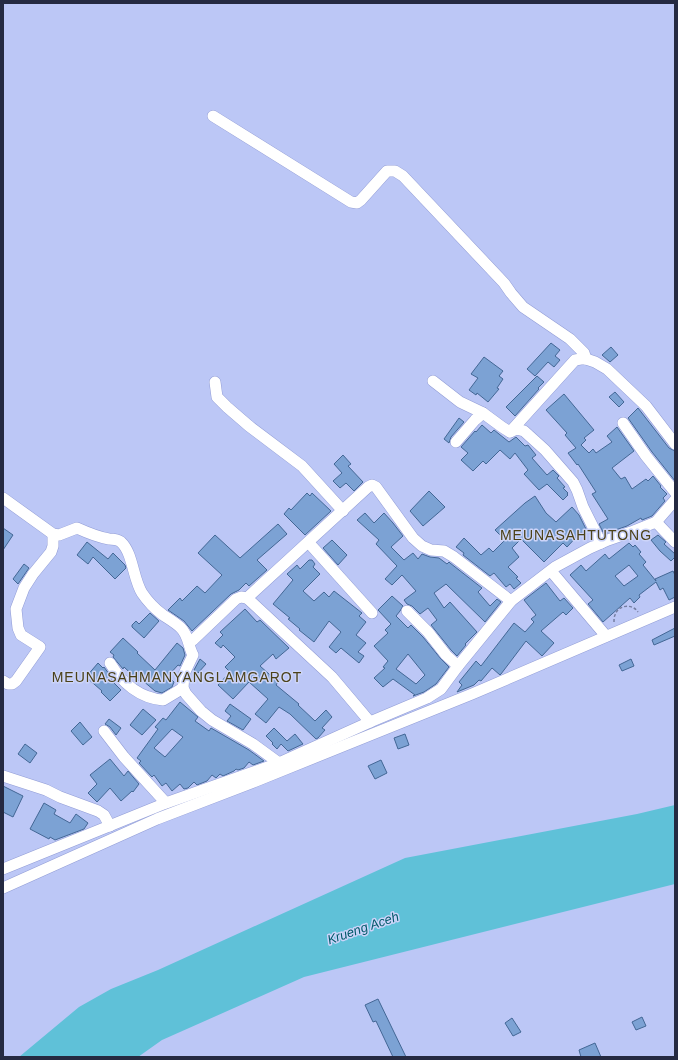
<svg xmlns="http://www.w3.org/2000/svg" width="678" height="1060" font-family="Arial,sans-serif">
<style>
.water{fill:#5fc1d8}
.building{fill:#7ca2d4;stroke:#436795;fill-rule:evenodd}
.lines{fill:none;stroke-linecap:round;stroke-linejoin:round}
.minor-casing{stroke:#929dd6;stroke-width:12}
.path{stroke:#747da0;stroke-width:1.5;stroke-dasharray:3 2;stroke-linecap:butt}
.minor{stroke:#fff;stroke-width:11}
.labels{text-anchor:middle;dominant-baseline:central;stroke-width:3;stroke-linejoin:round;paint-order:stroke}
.water-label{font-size:13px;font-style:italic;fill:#005969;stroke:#ccd4f9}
.quarter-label{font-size:14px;letter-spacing:1px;fill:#4b4118;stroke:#ccd4f9}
</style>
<rect width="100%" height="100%" fill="#bcc7f6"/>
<path class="water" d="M675,805V884L304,977L162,1040L138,1057H19L79,1007L111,989L158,970L405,858L637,814Z"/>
<g class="building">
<path d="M551,343L560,350L555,356L560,360L554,367L548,362L535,376L527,369Z"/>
<path d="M611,347L618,355L610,362L602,355Z"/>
<path d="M484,357L503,371L499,376L503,379L497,388L499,389L488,402L477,393L476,395L469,390L478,378L471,374Z"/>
<path d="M537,376L544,382L538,388L539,389L515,416L506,407Z"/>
<path d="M615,392L624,402L619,407L609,397Z"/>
<path d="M564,394L594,430L584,438L586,440L581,445L589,453L593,449L596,453L612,442L607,436L617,427L634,451L612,468L621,479L625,477L632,489L646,479L648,481L653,476L661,486L660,487L667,494L663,498L665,501L652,516L642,520L641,518L627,526L604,534L599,524L608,519L592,494L596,492L578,464L577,465L568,453L576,448L565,435L567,433L546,410Z"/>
<path d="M638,408L669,448L675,451V481L652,452L628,418Z"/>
<path d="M459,418L464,422L451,437L449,443L444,439Z"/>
<path d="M482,425L491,433L494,430L509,442L516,437L525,446L528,445L536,455L532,458L547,475L553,470L559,476L557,478L565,487L563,488L568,493L567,494L568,495L563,500L547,484L539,490L524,474L528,470L515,453L510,459L500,450L486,464L483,461L473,471L461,460L468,453L461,447L475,431L476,432Z"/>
<path d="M343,455L351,464L348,466L363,482L354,491L346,483L340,488L333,481L342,473L334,464Z"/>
<path d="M429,491L445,507L423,526L410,511Z"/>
<path d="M307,493L310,496L312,493L331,511L305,535L284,514L289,508L291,510Z"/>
<path d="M535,496L546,513L556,522L572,507L579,515L586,529L582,533L581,532L567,547L563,543L544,562L521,539L512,548L519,557L508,567L518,577L516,578L521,583L514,589L510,584L506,587L494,573L490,576L463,555L464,553L456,547L464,538L481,555L489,548L493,552L505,540L495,530L525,503Z"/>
<path d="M365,513L374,523L384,513L393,523L403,536L391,547L404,560L413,553L418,559L422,554L430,557L439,558L447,564L449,562L450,563L482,588L478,592L490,606L497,599L501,602L485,622L446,584L434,593L444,608L450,602L477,632L465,644L466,645L457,656L451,650L431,625L437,620L428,608L420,614L412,606L407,604L404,600L416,591L402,575L392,585L385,579L397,566L376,544L379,540L357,520Z"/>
<path d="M278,524L287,534L257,560L267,570L249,586L246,583L239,590L231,594L192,631L184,621L168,610L180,598L182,601L197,586L205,593L222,575L198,553L215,535L240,558Z"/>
<path d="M3,528L13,535L3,550Z"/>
<path d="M658,535L666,542L664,544L675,554V557L671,561L660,551L651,540Z"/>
<path d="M332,540L347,555L338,565L323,548Z"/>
<path d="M87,542L108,559L113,553L125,565L126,568L115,579L93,557L88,564L77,555Z"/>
<path d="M629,543L633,547L635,545L641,552L639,554L646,562L643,565L656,581L655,579L673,571L675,575V597L669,600L663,588L660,590L656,582L639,595L640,597L634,603L630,598L603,622L588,604L593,600L570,575L581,565L586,571L605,554L609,559ZM629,565L638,576L624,586L615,576Z"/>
<path d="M309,560H312L315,564L313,567L320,574L303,591L314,601L324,592L329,597L334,591L362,613L359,616L366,622L356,635L366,643L358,652L364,656L359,663L341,648L336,653L329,647L341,632L329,621L314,642L299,630L300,629L288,619L290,618L273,604L293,580L287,574L297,565L300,569Z"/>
<path d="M24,564L29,568L18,584L13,579Z"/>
<path d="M546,583L560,601L564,598L573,608L566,615L563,612L541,631L554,643L542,656L526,641L501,674L500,675L492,668L481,681L479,680L474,685L457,692L462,685L459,682L476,661L481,666L514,623L525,632L534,622L531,619L536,615L524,600Z"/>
<path d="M392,596L403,606L400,611L396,616L408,628L411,625L423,637L441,659L449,667L436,684L424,692L413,696L415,695L393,679L383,687L374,678L385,668L383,667L388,661L374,646L388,633L385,630L391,624L378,610ZM408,654L425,675L416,684L396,669Z"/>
<path d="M245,609L257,622L260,620L289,648L276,659L273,654L260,666L278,682L276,685L299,704L298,705L315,721L326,710L332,717L322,728L325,730L318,738L316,739L290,714L279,707L266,723L255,714L268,699L249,682L233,699L218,685L230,672L225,667L235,657L223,645L221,648L215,643L223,635L220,632Z"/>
<path d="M150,613L159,621L144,638L132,627V625L136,621L139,624Z"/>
<path d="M675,628V636L654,645L652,640Z"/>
<path d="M123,638L138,652L137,653L155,670L177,643L183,648L185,655L180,666L178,665L168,676L174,682L172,687L162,693L155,691L142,680L140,682L124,667L123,669L113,657L114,655L110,652Z"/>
<path d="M200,659L206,664L198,673L194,670Z"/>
<path d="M631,659L634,666L622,671L619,665Z"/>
<path d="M98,663L103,668L104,667L112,678L111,680L121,690L110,701L101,692L102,691L86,677Z"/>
<path d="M180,702L198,717L195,721L209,731L211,728L249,750L264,761L253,765L249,762L244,768L238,770L236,769L234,771L223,776L220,774L216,778L212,775L207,781L197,785L194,782L188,788L184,789L180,784L172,791L166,783L162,786L154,775L152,777L139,763L141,761L137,758L158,729L155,727L163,718L166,720ZM172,729L183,737L165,757L154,748Z"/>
<path d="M230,704L251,719L243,730L227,721L231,716L225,711Z"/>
<path d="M143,709L156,720L142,735L130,725Z"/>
<path d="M109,719L121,728L116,735L110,727L105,724Z"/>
<path d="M80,722L92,737L83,745L71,731Z"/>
<path d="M274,728L287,741L295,734L303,744L288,751L281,744L277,749L272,744L273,743L266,736Z"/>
<path d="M405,734L409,745L398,749L394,738Z"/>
<path d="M25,744L37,753L30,763L18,754Z"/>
<path d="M110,759L124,776L128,771L139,784L133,792L132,791L121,801L110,788L97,802L88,793L97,784L90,775Z"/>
<path d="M381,760L387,773L375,779L368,766Z"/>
<path d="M3,786L23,796L13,817L3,812Z"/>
<path d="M44,803L56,810L54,814L70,823L76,814L88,823L84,829L55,840L50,837L49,839L30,829Z"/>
<path d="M378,999L406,1057H393L376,1021L373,1022L365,1005Z"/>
<path d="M642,1017L646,1026L636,1030L632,1022Z"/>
<path d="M512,1018L521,1032L513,1036L505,1023Z"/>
<path d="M595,1043L601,1057H581L579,1050Z"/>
</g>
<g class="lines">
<defs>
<g id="minor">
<path d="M213,116L351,202L357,203L361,200L387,171H395L403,176L504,283L511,293L523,307L570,339L584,353L586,359"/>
<path d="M433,381L460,402L483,413L502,427L510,432L517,429L524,431L545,450L573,482L577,490L583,507L601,543"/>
<path d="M215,382L217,397L227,407L249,426L302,466L343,511"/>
<path d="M623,423L646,456L675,492"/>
<path d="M510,432L575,360L581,359H586L595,362L607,369L646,406L675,444"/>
<path d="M456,442L475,420L483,413"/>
<path d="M3,498L53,534L59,535L77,528C88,533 97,537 109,539C113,539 117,539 121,542C133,553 133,579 142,593C148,602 155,609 163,615C169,619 176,623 181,628C189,636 188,646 193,655L184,674L183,688L186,694L201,711L212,720L253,744L279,763"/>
<path d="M656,522L675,542"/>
<path d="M309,543L372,613"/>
<path d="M551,571L606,636"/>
<path d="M407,611L428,632L446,655L458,666"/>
<path d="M193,640L236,599L241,597L247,598"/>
<path d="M110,663C122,683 140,698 163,700L183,688"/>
<path d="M3,681L8,684H12L16,681L40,647L21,635L18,628L16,609L24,588L33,574L51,552L53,546V534"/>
<path d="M370,722L332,677L247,598L368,487L372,485L376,487L413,538L422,546L431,550L444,551L454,557L511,601"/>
<path d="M104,731L124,757L166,803"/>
<path d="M3,776L46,790L60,797L98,811L104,815L110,826"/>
<path d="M3,869L166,803L279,763L370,722L427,698L441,689L458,666L511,601L555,567L590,548L608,540L631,532L656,522L675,500"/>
<path d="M3,888L157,819L256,781L472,694L675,607"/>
</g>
</defs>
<use href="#minor" class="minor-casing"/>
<path class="path" d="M614,622C614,620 614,617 615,615C618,605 632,603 638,612"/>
<use href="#minor" class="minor"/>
</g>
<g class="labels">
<g class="water-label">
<text transform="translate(363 928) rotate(-19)">Krueng Aceh</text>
</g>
<g class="quarter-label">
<text x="576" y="535">MEUNASAHTUTONG</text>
<text x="177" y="677">MEUNASAHMANYANGLAMGAROT</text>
</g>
</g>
<rect width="678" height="1060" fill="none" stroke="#252a41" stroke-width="8"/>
</svg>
